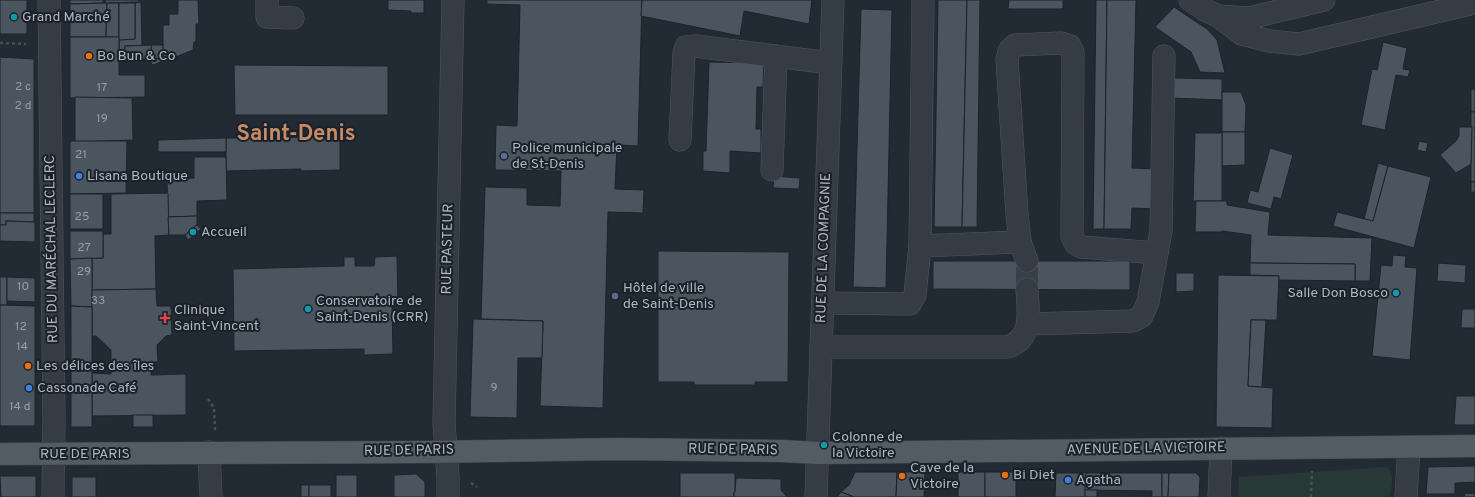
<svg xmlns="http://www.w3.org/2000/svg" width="1475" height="497" font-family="Overpass,sans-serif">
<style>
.green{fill:#273837}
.building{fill:#4a555f;stroke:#1c232b}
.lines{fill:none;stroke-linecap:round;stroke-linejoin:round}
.minor-tunnel{stroke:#373f49;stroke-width:22;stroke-dasharray:22 11;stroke-linecap:butt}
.minor-casing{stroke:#4f575f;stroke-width:23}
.major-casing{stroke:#3e454e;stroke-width:23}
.path{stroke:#435354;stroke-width:2.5;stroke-dasharray:3 3;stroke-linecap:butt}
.minor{stroke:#353c45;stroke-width:22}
.major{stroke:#535b64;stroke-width:22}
.culture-dot{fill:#0f9aa8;stroke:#1a2129;stroke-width:1.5}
.food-dot{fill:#e8710a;stroke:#1a2129;stroke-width:1.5}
.service-dot{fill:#5c6f8a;stroke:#1a2129;stroke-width:1.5}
.shop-dot{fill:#3f7fe0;stroke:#1a2129;stroke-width:1.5}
.health-dot{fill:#e0444e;stroke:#1a2129;stroke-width:1.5}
.labels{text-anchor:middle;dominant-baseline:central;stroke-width:4;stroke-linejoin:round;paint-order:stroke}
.number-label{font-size:12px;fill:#969ea8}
.poi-label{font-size:14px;fill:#afb7c1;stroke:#1a2129;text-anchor:start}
.street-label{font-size:14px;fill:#afb7c1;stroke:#1a2129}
.town-label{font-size:22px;font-weight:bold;fill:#c58a66;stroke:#1a2129}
</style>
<rect width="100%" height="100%" fill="#222a34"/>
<path class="green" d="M1386,467C1396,471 1391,488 1390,497H1238L1239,477Z"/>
<g class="building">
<rect x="0" y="0" width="27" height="34"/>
<path d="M70,0H103V3L70,4Z"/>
<path d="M105,0H139V2L105,3Z"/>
<path d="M178,0H198L199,24H196V42H194L193,50L171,59L166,58V60L153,65L151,63V58H163V25H169V14H178Z"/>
<path d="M388,0H424V13H411V11L388,10Z"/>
<path d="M487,0H642L638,146L617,145L615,189L644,190L643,213L608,212L603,408L540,406L543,321L481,319L485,187L527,188V205L560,206L561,171L495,170L496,125L517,126L520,5L487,4Z"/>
<path d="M642,0H812L809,24L744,11L740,36L641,16Z"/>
<path d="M938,0H967L962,227H934Z"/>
<path d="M967,0H980L977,227H962Z"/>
<path d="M1009,0H1063V9H1008Z"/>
<path d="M1096,0H1107L1104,229H1093Z"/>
<path d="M1107,0H1136L1132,168L1158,169L1157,209L1132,208L1131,229H1104Z"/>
<path d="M141,2L142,46H125L124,60H119V40L135,39V3Z"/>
<path d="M107,3L106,37H70V4Z"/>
<path d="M107,3H119V37H106Z"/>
<path d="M119,3H135V39L119,40Z"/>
<path d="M1174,7L1207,29L1217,40L1225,73L1200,72L1191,52L1155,27Z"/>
<path d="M861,9L892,10L886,288L853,287Z"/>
<path d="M70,37H119V75H145V97L70,98Z"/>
<path d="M1383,42L1407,48L1403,69L1410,70L1408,77L1396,75L1385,130L1361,125L1372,69L1377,70Z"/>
<path d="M151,45H163V58L152,59Z"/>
<path d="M151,45L152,59L124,60L125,46Z"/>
<path d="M0,57L34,59V213H0Z"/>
<path d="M709,62L764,63L763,87H757L756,129H761V153L730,151V173L703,171V151H706Z"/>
<path d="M234,65L388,66V115H235Z"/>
<path d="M1172,78L1222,79V100L1172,98Z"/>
<rect x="1471" y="89" width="4" height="23"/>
<path d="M1222,92H1241L1246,105L1245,132H1222Z"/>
<path d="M75,97L132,98L133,140L75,142Z"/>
<rect x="1471" y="112" width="4" height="70"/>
<path d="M1459,127H1472L1471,164L1456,173L1440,155L1456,141L1459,136Z"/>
<path d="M1222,132H1245V165L1222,166Z"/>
<path d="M1195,133H1222V201H1193Z"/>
<path d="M340,137V170L301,171V169L226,171V138Z"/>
<path d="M226,138V152H158V140Z"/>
<path d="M70,141H127L126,193L70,194Z"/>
<path d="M1419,141L1428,143L1426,152L1417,150Z"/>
<path d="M1270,148L1293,155L1281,199L1274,197L1271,209L1247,203L1250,190L1258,192Z"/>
<path d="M194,157H226L227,200L197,201V216L168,217L167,179L194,178Z"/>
<path d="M1378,163L1388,166L1373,221L1364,219Z"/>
<path d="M1388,166L1431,177L1414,248L1333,226L1337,212L1373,221Z"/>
<path d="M774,176L800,178L799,189L773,188Z"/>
<rect x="1471" y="182" width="4" height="10"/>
<path d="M168,193L169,235L155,236L156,289L92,290V258H103V234H111V194Z"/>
<rect x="70" y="194" width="33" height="35"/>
<path d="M1196,201H1227V205L1270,212L1268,235L1372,238L1370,281H1355V264L1250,263L1251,235L1222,231V232H1195Z"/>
<path d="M0,213H34V222L6,221V225H0Z"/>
<path d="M197,216V225L185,235H169L168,217Z"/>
<path d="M6,221L35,222V242L0,241V225H6Z"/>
<path d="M197,225L201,229L188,240L185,235Z"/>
<path d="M70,231H103V258L70,259Z"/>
<path d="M658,251L789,252L788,382H755V385H694V382H658Z"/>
<path d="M1393,255L1406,256L1405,267L1417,268L1410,360L1372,356L1381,265L1392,266Z"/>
<path d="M397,256L398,305H392L393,354L364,355V349L234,351L233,269L344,266V257H355V266H374L375,257Z"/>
<path d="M92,258V307L71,306L70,259Z"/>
<path d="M933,261H1130V290L933,289Z"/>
<path d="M1250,263L1355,264V281L1278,280L1279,276L1250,275Z"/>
<path d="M1438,263L1466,265L1465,283L1437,281Z"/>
<path d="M1176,273H1194V291L1176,292Z"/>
<path d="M1218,275L1279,276L1277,320H1251L1248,386L1273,388L1272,428L1216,427Z"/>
<rect x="0" y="277" width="7" height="28"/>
<path d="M7,277L35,278V302L7,301Z"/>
<path d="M156,289L157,306H171L172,335L166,336L157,345L158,362H151V375L186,374V415L92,416V373L111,374V350L96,336H92V290Z"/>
<path d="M0,305L35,306V426H0Z"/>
<path d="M71,306L92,307V427H71Z"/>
<path d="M1462,309H1475V328H1461Z"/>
<path d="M473,319L543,321L542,358H518L517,418L470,417Z"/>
<path d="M1251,320H1266L1262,387L1248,386Z"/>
<path d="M1456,396H1475V425H1454Z"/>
<rect x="133" y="415" width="20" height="12"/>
<path d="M1475,466V482L1455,483V494H1426L1428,467Z"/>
<path d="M855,472H897L896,497H854L841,492L849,485Z"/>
<path d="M897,472H925L924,497H896Z"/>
<rect x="958" y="472" width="27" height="25"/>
<rect x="985" y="472" width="31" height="25"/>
<path d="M680,473H735V492H734V497H680Z"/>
<path d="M1056,473H1086L1085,497H1055Z"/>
<path d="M1086,473H1162V497H1152V491L1085,490Z"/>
<path d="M1162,473H1169L1168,497H1162Z"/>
<path d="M1169,473H1196L1200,477L1199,497H1168Z"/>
<path d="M416,474L425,482V497H394V475Z"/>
<rect x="336" y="475" width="21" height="22"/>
<path d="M0,476H36V497H1Z"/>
<rect x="72" y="477" width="24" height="20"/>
<path d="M736,478L781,479V490L787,497H734V492H735Z"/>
<rect x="301" y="485" width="8" height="12"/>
<rect x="309" y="485" width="22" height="12"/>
<rect x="1085" y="490" width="12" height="7"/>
<path d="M841,492L854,497H837Z"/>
<path d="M1465,493L1475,494V497H1464Z"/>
</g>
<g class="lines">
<path class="minor-tunnel" d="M1027,289V261"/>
<defs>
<g id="minor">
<path d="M49,0L54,421L53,497"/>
<path d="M267,0V17L293,18"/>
<path d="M923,0L920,246L1020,242"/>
<path d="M1190,0L1205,10L1218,16L1242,34L1269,41L1299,44L1475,3"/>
<path d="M1218,16L1249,18L1324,0"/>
<path d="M680,140L684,53L686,47L695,46L830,63"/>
<path d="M772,170L776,56"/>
<path d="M1027,261L1020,242L1017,214L1007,60L1009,51L1015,45L1061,43L1070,46L1073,52L1072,237L1076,244L1081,247L1157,253"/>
<path d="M823,303L910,304L915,295L920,246"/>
<path d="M1028,324L1133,321L1142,316L1148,302L1161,231L1164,56"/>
<path d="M821,347H1008C1034,338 1028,311 1027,289"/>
<path d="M209,452L211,497"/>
<path d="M448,497V477L444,423L453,0"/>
<path d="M816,497L833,0"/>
<path d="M1219,497L1221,448"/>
<path d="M1406,497L1409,447"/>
</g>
<path id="major" d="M0,454L426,452L620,449L782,451L818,453L1475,446"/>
</defs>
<use href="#minor" class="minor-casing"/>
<use href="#major" class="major-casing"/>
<g class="path">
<path d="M0,43L26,44"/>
<path d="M208,399L214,408L215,429H213"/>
<path d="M471,483L477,487"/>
<path d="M1311,497L1312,471"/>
</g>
<use href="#minor" class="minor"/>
<use href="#major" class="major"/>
</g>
<g class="culture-dot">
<circle cx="14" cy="17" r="4"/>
<circle cx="193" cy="232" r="4"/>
<circle cx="1396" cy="293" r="4"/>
<circle cx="308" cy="309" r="4"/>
<circle cx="824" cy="445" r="4"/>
</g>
<g class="food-dot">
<circle cx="89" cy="56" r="4"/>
<circle cx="28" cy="366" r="4"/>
<circle cx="1005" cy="475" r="4"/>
<circle cx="902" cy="476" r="4"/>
</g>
<g class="service-dot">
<circle cx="504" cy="156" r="4"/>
<circle cx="615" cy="296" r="4"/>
</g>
<g class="shop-dot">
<circle cx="79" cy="176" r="4"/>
<circle cx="29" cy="388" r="4"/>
<circle cx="1068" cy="480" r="4"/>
</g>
<path class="health-dot" d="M163 312h4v4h4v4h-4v4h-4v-4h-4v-4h4z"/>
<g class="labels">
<g class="number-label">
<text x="23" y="87">2 c</text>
<text x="102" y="88">17</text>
<text x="23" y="106">2 d</text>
<text x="102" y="119">19</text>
<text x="81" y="155">21</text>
<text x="82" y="217">25</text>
<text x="84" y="248">27</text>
<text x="84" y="272">29</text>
<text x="23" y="287">10</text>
<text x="98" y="301">33</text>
<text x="21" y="327">12</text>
<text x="22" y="347">14</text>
<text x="494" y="388">9</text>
<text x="20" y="407">14 d</text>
</g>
<g class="poi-label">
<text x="22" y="17">Grand Marché</text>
<text x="97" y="56">Bo Bun &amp; Co</text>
<text x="512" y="148">Police municipale<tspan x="512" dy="16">de St-Denis</tspan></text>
<text x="87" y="176">Lisana Boutique</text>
<text x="201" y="232">Accueil</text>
<text x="623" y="288">Hôtel de ville<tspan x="623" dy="16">de Saint-Denis</tspan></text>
<text x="1388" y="293" text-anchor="end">Salle Don Bosco</text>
<text x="316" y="301">Conservatoire de<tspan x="316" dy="16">Saint-Denis (CRR)</tspan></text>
<text x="174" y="310">Clinique<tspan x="174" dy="16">Saint-Vincent</tspan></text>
<text x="36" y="366">Les délices des îles</text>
<text x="37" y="388">Cassonade Café</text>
<text x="832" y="437">Colonne de<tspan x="832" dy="16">la Victoire</tspan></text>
<text x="910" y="468">Cave de la<tspan x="910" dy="16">Victoire</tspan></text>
<text x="1013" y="475">Bi Diet</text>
<text x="1076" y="480">Agatha</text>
</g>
<g class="street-label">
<text transform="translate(824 248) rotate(-88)">RUE DE LA COMPAGNIE</text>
<text transform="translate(52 249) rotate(-91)">RUE DU MARÉCHAL LECLERC</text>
<text transform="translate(448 249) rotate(-89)">RUE PASTEUR</text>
<text transform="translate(1146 449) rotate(-1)">AVENUE DE LA VICTOIRE</text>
<text transform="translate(733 450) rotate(1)">RUE DE PARIS</text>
<text transform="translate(409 451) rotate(-1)">RUE DE PARIS</text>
<text x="85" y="454">RUE DE PARIS</text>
</g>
<g class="town-label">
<text x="296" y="134">Saint-Denis</text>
</g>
</g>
</svg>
